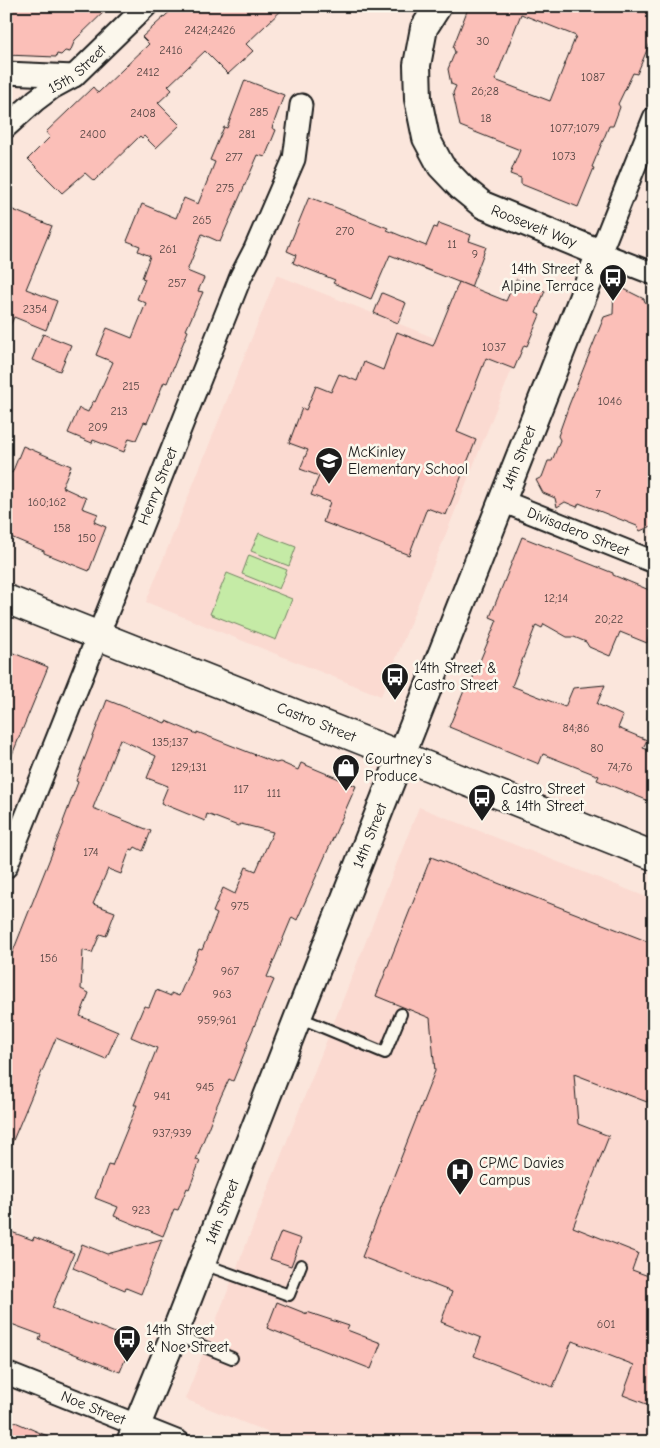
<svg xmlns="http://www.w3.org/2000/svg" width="660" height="1448" font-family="'Comic Neue',sans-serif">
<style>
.built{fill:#fbdad1}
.green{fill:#c5eba6;stroke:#708461}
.building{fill:#fbbfb8;stroke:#1c1c1c;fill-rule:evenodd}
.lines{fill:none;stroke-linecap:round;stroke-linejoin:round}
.service-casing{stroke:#1c1c1c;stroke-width:14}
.minor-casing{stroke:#1c1c1c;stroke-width:25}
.tertiary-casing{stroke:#1c1c1c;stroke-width:30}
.secondary-casing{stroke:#1c1c1c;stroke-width:31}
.service{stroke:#fbf7ec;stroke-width:10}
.minor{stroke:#fbf7ec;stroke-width:21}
.tertiary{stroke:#fbf7ec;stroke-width:26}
.secondary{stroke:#fbf7ec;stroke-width:28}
.labels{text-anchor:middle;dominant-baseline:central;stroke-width:5;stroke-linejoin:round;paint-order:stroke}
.number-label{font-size:12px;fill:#544543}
.street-label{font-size:15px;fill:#1c1c1c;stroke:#fbf7ec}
.poi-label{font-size:15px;fill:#1c1c1c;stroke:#fbf7ec;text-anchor:start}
</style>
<rect width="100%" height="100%" fill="#fbe6dc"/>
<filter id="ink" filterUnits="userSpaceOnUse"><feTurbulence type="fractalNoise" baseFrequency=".02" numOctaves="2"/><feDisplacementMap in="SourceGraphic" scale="10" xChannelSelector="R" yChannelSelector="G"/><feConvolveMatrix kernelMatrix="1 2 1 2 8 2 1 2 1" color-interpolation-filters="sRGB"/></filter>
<g filter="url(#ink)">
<g class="built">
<path d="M277,275L512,369L381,696L146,602Z"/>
<path d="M419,807L654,900V1442H292L185,1399Z"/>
</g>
<g class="green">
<path d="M259,533L296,547L289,566L251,551Z"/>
<path d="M249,555L287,570L279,589L242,574Z"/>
<path d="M227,573L292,599L276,640L210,614Z"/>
</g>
<g class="building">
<path d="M6,6H110L75,40L70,52L65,51L61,55L57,54L56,57L6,55Z"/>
<path d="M176,6H286L246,44L253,51L228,74L205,51L168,86L172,90L158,103L180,125L156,148L144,136L142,138L140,136L94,181L85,173L62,193L28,159L50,137L46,132L93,87L98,93L149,44L142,37Z"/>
<path d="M469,6H654V33L637,74L633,73L618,104L620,107L613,126H609L592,167L594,168L578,207L521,184V178L510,174L520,150L460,126L453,93L456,86L451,84L448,69L455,52L453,47ZM521,14L576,36L550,101L495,80Z"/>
<path d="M245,80L284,95L272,128L276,130L265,157L258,155L220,242L202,234L187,271L204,278L198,291L203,292L186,330L188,331L167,383L164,382L147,423L144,422L136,440L129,438L124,452L93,440L92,443L68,433L79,408L88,412L93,401L95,402L113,362L96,355L107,328L132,338L146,303L137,299L145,279L142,278L150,256L138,251L140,246L127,241L142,204L176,218L184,198L198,204L215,162L210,160L224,127L227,128Z"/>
<path d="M309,197L388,228L387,230L426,246L434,227L437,228L439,223L471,235L469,241L486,247L471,287L390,255L371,299L333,283L335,280L293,263L296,255L287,251Z"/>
<path d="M6,207L52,226L26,289L57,301L46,330L14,317L6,335Z"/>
<path d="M516,279L545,291L536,313L540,315L527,346L524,345L514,369L486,358L457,432L476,440L446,515L427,508L409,555L323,522L330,502L311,495L319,476L300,469L308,450L289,443L302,408L306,410L316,386L331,392L339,374L357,381L364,362L383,370L397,332L433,346L459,282L506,301Z"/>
<path d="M614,284L644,299L645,302L654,306V525L640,531L637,526L579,503L577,507L565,502L557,507L555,498L543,493L536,480L542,477L548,461H552L560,440L558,436L569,405L604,317L613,314Z"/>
<path d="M382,293L406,303L398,323L374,313Z"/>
<path d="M43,334L71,345L60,371L32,360Z"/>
<path d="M23,446L71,466L62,487L86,498L82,508L98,514L94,522L106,527L89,571L44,553V551L6,535V483L8,471L12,473Z"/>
<path d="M522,537L613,573V575L654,592V638L649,636L647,643L620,632L610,656L589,647L586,642L574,637H567L544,624L542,628L536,625L512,686L565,707L573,688L605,685L597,704L623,716L618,728L647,740L643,748L654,752V803L597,780L599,776L543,754L539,764L449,727L466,686L469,687L497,620L490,617Z"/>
<path d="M6,650L48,667L7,767H6Z"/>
<path d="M107,700L165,723L166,721L197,734V732L276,763L280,762L298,770L301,763L356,786L297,920L292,917L267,977L274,980L247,1043L248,1044L233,1081L229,1079L217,1105L196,1160L200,1161L189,1189L187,1188L178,1210L174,1209L163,1236L114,1216L118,1207L95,1198L108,1165L112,1166L137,1105H134L157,1048L131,1037L144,1006L149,1007L156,990L171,996V993L179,996L199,949L202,950L217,914L213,912L223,888L235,894L246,867L256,871L273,832L241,824L238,826L207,814L205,821L161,803L168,786L147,778L156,756L120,739L93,808L151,831L143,851L135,847L133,850L130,849L121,874L108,869L93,904L115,912L106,936L100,934L92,953L83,950L81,989L89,993L80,1016L118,1032L106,1059L56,1038L6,1157V969L64,823L63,822L78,782L76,781Z"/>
<path d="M431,857L654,944V1084L647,1102L574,1074L578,1124L609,1136L573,1227L638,1253L632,1270L654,1278V1407L623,1395L634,1365L572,1341L553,1387L474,1356L481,1338L441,1322L452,1292L362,1257L435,1071L430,1018L376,996Z"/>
<path d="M6,1230L33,1240L34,1237L74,1253L52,1308L133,1340L120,1372L39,1340L41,1335L6,1322Z"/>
<path d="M281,1232L301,1239L291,1266L270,1259Z"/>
<path d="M162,1239L141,1294L126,1288L125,1290L73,1268L82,1244L107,1254Z"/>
<path d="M277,1302L307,1314V1312L349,1326L347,1330L381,1343L371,1369L267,1328Z"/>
<path d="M6,1418L61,1442H6Z"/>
</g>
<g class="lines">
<defs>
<g id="service">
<path d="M298,1017L385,1053L401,1014"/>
<path d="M203,1264L289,1295L301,1265"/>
<path d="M175,1335L232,1358"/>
</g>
<g id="minor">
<path d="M6,73L74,76"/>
<path d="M654,118L600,253L654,274"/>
<path id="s1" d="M6,127L36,100L52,88L74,76L146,6"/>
<path id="s2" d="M502,501L654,562"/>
<path id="s3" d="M6,867L241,276L255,249L294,159L301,105"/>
<path id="s4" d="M6,1373L179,1442"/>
</g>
<g id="tertiary">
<path id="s5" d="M130,1442L174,1335L298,1017L600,253L483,205L461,187L441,166L426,138L418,99L417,65L424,28L438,6"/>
</g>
<g id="secondary">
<path id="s6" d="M6,599L654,856"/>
</g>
</defs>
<use href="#service" class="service-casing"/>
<use href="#minor" class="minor-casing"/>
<use href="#tertiary" class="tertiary-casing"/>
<use href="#secondary" class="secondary-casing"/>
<use href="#service" class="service"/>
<use href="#minor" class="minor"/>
<use href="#tertiary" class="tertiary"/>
<use href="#secondary" class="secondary"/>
</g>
</g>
<defs>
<symbol id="bus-pin" viewBox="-11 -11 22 30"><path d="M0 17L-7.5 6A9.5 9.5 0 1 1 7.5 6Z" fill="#1c1c1c" stroke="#fbf7ec"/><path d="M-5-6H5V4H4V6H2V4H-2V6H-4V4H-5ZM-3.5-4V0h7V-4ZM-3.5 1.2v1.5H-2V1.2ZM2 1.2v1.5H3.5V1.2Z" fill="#fff"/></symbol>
<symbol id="school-pin" viewBox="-11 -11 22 30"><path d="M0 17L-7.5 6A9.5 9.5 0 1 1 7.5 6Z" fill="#1c1c1c" stroke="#fbf7ec"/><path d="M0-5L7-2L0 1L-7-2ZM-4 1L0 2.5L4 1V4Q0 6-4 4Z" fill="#fff"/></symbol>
<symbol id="shop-pin" viewBox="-11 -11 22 30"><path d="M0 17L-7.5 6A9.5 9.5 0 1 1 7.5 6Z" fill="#1c1c1c" stroke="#fbf7ec"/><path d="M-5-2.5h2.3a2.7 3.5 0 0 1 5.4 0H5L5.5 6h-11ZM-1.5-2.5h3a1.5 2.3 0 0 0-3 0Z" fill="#fff"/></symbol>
<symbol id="hospital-pin" viewBox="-11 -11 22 30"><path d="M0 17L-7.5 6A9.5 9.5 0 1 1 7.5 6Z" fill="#1c1c1c" stroke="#fbf7ec"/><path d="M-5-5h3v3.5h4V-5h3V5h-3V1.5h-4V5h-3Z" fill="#fff"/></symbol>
</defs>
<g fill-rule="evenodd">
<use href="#bus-pin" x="597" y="262" width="32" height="43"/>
<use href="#school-pin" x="313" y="445" width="32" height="43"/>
<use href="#bus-pin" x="379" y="661" width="32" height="43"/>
<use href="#shop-pin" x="330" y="752" width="32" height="43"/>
<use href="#bus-pin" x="466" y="782" width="32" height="43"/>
<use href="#hospital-pin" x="444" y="1156" width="32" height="43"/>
<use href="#bus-pin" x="111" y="1323" width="32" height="43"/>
</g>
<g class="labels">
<g class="number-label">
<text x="210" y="30">2424;2426</text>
<text x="483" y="41">30</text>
<text x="171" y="50">2416</text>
<text x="148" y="72">2412</text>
<text x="593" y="77">1087</text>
<text x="485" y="91">26;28</text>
<text x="259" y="112">285</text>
<text x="143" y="113">2408</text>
<text x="486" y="118">18</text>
<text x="575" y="128">1077;1079</text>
<text x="93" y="134">2400</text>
<text x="247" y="134">281</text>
<text x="564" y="156">1073</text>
<text x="234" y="157">277</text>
<text x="225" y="188">275</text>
<text x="202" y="220">265</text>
<text x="345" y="231">270</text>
<text x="452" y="244">11</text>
<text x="168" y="249">261</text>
<text x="475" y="254">9</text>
<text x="177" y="283">257</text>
<text x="35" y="309">2354</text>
<text x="494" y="347">1037</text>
<text x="131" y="386">215</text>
<text x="610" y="401">1046</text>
<text x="119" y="411">213</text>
<text x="98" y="427">209</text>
<text x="598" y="494">7</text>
<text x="47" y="502">160;162</text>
<text x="62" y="528">158</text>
<text x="87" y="538">150</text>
<text x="556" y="598">12;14</text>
<text x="609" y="619">20;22</text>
<text x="576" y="728">84;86</text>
<text x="170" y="742">135;137</text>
<text x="597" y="748">80</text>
<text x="189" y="767">129;131</text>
<text x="620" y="767">74;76</text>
<text x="241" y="789">117</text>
<text x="274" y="793">111</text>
<text x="91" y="852">174</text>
<text x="240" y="906">975</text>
<text x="49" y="958">156</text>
<text x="230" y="971">967</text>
<text x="222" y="994">963</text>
<text x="217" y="1020">959;961</text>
<text x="205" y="1087">945</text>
<text x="162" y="1096">941</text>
<text x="172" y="1133">937;939</text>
<text x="141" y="1210">923</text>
<text x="606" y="1324">601</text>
</g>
<g class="street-label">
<text stroke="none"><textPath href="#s1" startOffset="92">15th Street</textPath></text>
<text transform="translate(534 226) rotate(22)">Roosevelt Way</text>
<text stroke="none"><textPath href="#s5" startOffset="1058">14th Street</textPath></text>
<text stroke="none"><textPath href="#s3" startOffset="410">Henry Street</textPath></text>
<text stroke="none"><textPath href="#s2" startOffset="82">Divisadero Street</textPath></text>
<text stroke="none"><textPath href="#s6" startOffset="334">Castro Street</textPath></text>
<text stroke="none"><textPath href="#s5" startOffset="652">14th Street</textPath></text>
<text stroke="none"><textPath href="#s5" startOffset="248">14th Street</textPath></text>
<text stroke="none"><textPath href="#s4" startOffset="94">Noe Street</textPath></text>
</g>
<g class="poi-label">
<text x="594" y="269" text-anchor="end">14th Street &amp;<tspan x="594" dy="17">Alpine Terrace</tspan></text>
<text x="348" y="452">McKinley<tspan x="348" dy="17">Elementary School</tspan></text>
<text x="414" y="668">14th Street &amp;<tspan x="414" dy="17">Castro Street</tspan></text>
<text x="365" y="759">Courtney's<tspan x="365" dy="17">Produce</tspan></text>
<text x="501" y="789">Castro Street<tspan x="501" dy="17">&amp; 14th Street</tspan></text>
<text x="479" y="1163">CPMC Davies<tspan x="479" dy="17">Campus</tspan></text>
<text x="146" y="1330">14th Street<tspan x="146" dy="17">&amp; Noe Street</tspan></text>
</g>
</g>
<rect width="660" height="1448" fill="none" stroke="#fbf7ec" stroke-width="25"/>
<rect x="12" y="12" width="635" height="1423" fill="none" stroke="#1c1c1c" stroke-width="2" filter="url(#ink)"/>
</svg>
